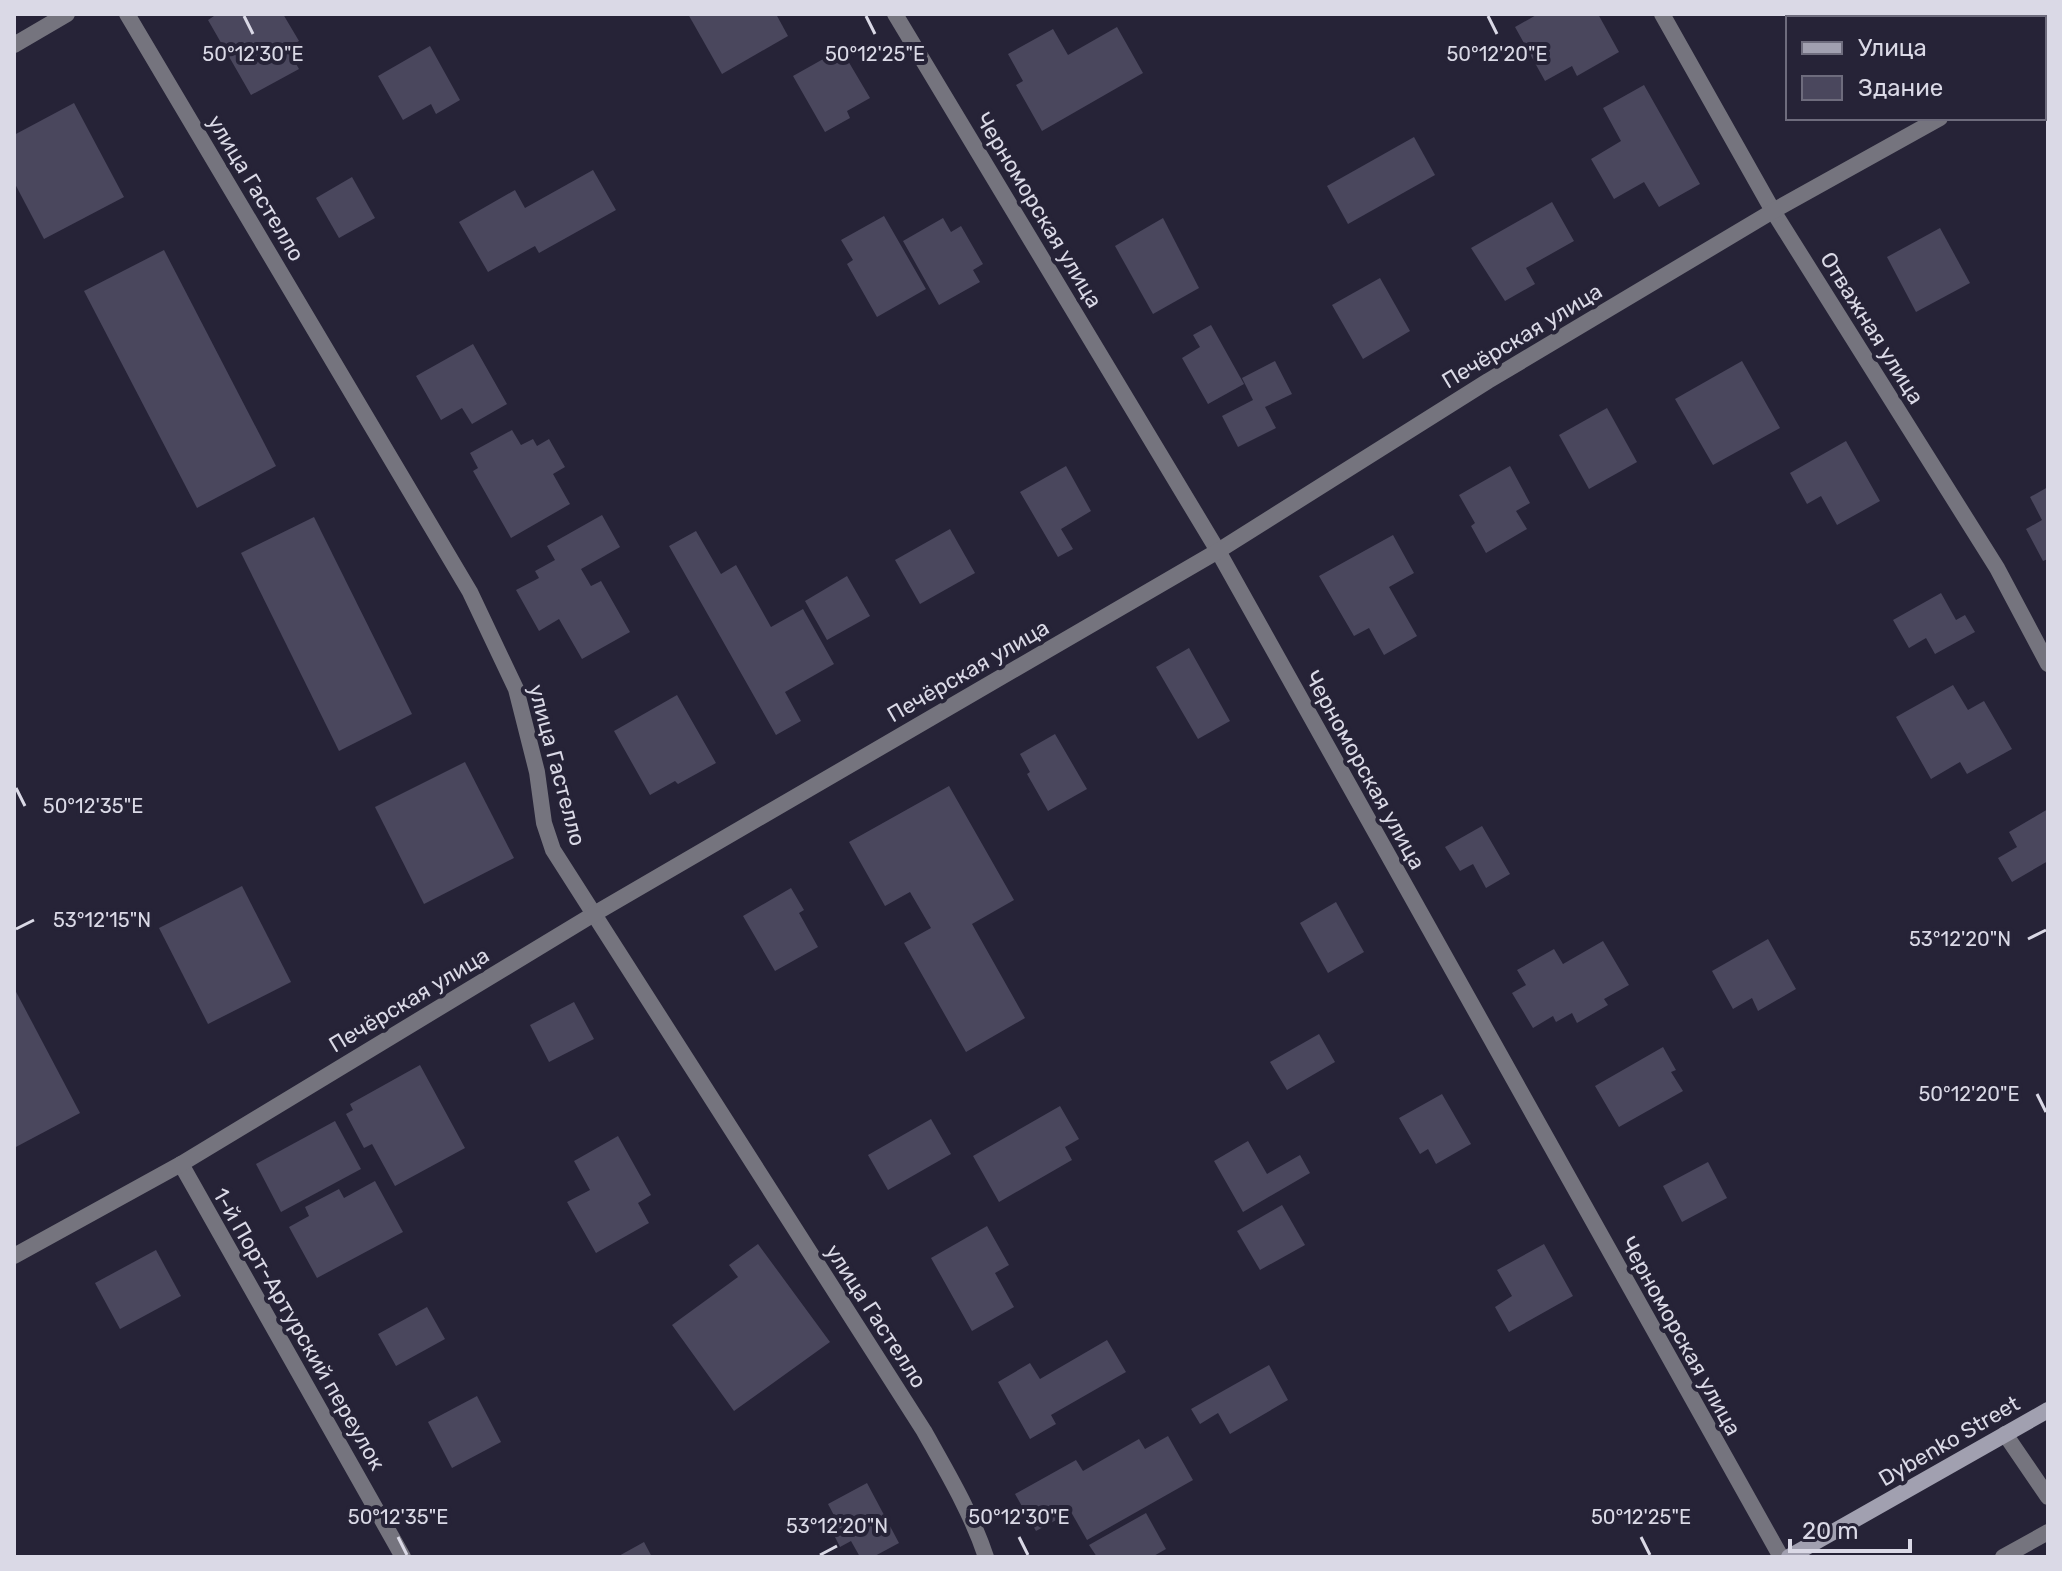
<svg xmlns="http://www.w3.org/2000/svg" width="2062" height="1571" font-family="Rubik,sans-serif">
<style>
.building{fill:#4a475d}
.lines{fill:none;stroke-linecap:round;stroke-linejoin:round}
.lane{stroke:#75747e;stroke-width:16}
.street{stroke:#75747e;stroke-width:16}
.secondary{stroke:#a1a0b0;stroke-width:16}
.ticks{fill:none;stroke:#dad9e6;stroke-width:3}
.labels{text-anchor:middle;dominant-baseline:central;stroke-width:8;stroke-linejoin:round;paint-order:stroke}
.street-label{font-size:22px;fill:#dad9e6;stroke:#262337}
.ticks-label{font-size:20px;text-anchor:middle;fill:#dad9e6;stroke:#262337;stroke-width:8;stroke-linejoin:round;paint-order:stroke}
</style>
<rect width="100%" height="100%" fill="#262337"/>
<g class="building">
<path d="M217,14H283L299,41L287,48L299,69L251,95L208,20Z"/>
<path d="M688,14H776L788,36L722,74Z"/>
<path d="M1538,14H1598L1619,52L1577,76L1572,66L1545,81L1515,27Z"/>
<path d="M1906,14H1965L1967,17L1908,18Z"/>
<path d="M1117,27L1143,73L1042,131L1016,85L1023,81L1008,54L1053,29L1068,55Z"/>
<path d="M430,46L460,100L436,114L431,104L403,120L378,76Z"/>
<path d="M841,49L870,98L847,111L850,118L825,132L793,76Z"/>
<path d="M1644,85L1700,184L1659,207L1644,182L1614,199L1591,159L1621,141L1603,108Z"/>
<path d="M74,103L124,197L44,239L14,182V135Z"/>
<path d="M1414,137L1435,175L1348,224L1327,186Z"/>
<path d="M593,170L616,210L539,253L535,246L488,272L459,222L515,190L525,208Z"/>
<path d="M352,177L375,218L339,238L316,198Z"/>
<path d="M1552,202L1574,241L1526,268L1535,284L1505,301L1471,248Z"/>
<path d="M884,216L926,289L877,317L847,264L853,260L841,240Z"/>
<path d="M943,218L951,232L961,226L983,264L973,270L980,282L939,305L903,241Z"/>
<path d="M1163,218L1199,288L1153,314L1115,246Z"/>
<path d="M1940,228L1970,283L1916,312L1887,257Z"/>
<path d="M164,250L276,466L197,508L84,291Z"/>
<path d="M1380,278L1410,331L1363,359L1332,305Z"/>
<path d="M1211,325L1244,384L1208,404L1182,358L1200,347L1193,335Z"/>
<path d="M473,344L507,404L472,424L462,408L441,420L416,376Z"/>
<path d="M1275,361L1292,394L1265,407L1276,428L1238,447L1222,416L1253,400L1242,378Z"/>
<path d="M1742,361L1780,428L1713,465L1675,399Z"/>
<path d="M1607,408L1637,462L1589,489L1559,435Z"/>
<path d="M512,430L521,445L533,439L537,446L549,439L565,467L553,474L570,504L511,538L473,471L478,468L470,453Z"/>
<path d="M1846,441L1880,501L1837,525L1821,496L1807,504L1790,473Z"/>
<path d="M1066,466L1091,511L1061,529L1073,549L1058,557L1020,492Z"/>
<path d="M1510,466L1530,503L1516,511L1527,529L1486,553L1471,526L1475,523L1459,495Z"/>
<path d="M2048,487V559L2043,561L2026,529L2042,520L2030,497Z"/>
<path d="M602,515L620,547L581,569L591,586L601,581L630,632L582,659L559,619L539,631L516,590L539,578L535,571L555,560L547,546Z"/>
<path d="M314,517L412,714L339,751L241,553Z"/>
<path d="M950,529L975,573L920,604L895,560Z"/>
<path d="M696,531L721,574L736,565L771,627L803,609L834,664L785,692L801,721L776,735L669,546Z"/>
<path d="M1393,535L1414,573L1389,587L1417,636L1384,655L1369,628L1354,636L1319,576Z"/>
<path d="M847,576L870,616L827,640L805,601Z"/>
<path d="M1941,593L1956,620L1965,615L1975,632L1935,654L1926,638L1909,648L1893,620Z"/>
<path d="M1189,648L1230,721L1198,739L1156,667Z"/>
<path d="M1953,685L1968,710L1984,701L2012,749L1967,774L1960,762L1931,779L1896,717Z"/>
<path d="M677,695L716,763L678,784L675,781L650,795L614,731Z"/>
<path d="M1055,734L1087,789L1048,811L1027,774L1030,772L1020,754Z"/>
<path d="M465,762L514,858L424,904L375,807Z"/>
<path d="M949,786L1014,900L972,924L1025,1018L966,1052L904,943L931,928L910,892L885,906L849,842Z"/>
<path d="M2048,809V861L2012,882L1998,858L2017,847L2009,832Z"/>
<path d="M1482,826L1510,874L1486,888L1473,864L1460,871L1445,847Z"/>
<path d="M242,886L291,982L208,1024L159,928Z"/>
<path d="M791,888L804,910L799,913L818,947L775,971L743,916Z"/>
<path d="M1336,902L1364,952L1328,973L1300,923Z"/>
<path d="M1768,939L1796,989L1758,1011L1752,998L1733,1009L1712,971Z"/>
<path d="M1603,941L1629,985L1604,999L1608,1005L1577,1023L1572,1013L1556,1022L1553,1016L1533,1028L1512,993L1526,985L1517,970L1554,949L1563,964Z"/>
<path d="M14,988L80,1113L14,1148Z"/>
<path d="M574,1002L594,1039L549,1062L530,1025Z"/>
<path d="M1319,1034L1335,1062L1287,1090L1270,1062Z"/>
<path d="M1663,1047L1676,1070L1671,1072L1683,1091L1619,1127L1595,1086Z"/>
<path d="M420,1065L465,1148L395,1186L372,1144L364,1148L346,1114L353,1110L350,1104Z"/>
<path d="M1442,1094L1471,1144L1436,1164L1428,1149L1420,1154L1399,1118Z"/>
<path d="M1060,1106L1079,1139L1065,1147L1072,1160L999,1202L973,1156Z"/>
<path d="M931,1119L951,1154L888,1190L868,1155Z"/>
<path d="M335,1121L361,1169L281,1212L256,1164Z"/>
<path d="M618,1136L651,1195L638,1203L649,1223L596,1253L567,1202L590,1190L574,1161Z"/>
<path d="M1248,1141L1267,1174L1300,1155L1310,1173L1243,1212L1214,1161Z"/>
<path d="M1708,1162L1727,1198L1682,1222L1663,1186Z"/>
<path d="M375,1181L403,1232L317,1278L289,1227L309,1216L305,1207L339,1189L344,1198Z"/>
<path d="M1282,1205L1305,1245L1260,1270L1237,1231Z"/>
<path d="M987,1226L1009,1265L995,1273L1014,1307L972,1331L931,1258Z"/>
<path d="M758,1244L830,1342L734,1411L672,1325L738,1277L729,1265Z"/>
<path d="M1544,1244L1573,1296L1509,1332L1495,1307L1512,1296L1497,1270Z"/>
<path d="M156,1250L181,1296L120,1329L95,1283Z"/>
<path d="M427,1307L445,1339L396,1366L378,1334Z"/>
<path d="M1107,1340L1126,1372L1051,1415L1056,1424L1030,1439L998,1382L1030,1363L1040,1379Z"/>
<path d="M1269,1365L1288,1400L1230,1434L1218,1413L1200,1424L1191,1409Z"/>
<path d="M477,1396L501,1442L452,1468L428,1422Z"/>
<path d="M1168,1436L1193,1480L1087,1540L1071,1512L1036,1531L1015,1494L1076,1460L1083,1471L1139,1439L1145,1449Z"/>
<path d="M867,1483L899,1543L873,1557H860L851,1541L840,1547L829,1525L837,1521L828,1504Z"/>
<path d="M1146,1513L1166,1549L1152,1557H1097L1089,1545Z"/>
<path d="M644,1542L652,1557H617Z"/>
</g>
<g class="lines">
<g class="lane">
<path d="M2005,1434L2048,1497"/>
<path d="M2003,1557L2048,1532"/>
</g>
<g class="street">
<path d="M127,14L470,592L516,689L537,772L544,823L553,850L924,1431C947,1472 971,1512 986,1557"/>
<path d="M895,14L1218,551L1781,1557"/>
<path d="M1662,14L1773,211L1997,568L2048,664"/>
<path d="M14,45L67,14"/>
<path d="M2044,60L2048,57"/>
<path d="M181,1164L403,1557"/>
<path d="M14,1256L181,1164L594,914L1218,551L1488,381L1773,211L1940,118"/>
</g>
<path class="secondary" d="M1789,1557L2048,1410"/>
</g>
<path class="ticks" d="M244,16L253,34M866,16L875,34M1488,16L1497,34M16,788L25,806M16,929L34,920M2028,939L2046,930M2037,1094L2046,1112M398,1537L407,1555M1019,1537L1028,1555M1641,1537L1650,1555M820,1555L837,1546"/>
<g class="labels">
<g class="street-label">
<text transform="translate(256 188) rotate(59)">улица Гастелло</text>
<text transform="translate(1039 210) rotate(59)">Черноморская улица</text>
<text transform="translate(1872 328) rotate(58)">Отважная улица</text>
<text transform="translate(1522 336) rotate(-31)">Печёрская улица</text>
<text transform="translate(968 671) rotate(-30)">Печёрская улица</text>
<text transform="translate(557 765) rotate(75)">улица Гастелло</text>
<text transform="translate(1365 770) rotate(61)">Черноморская улица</text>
<text transform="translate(409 1000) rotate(-31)">Печёрская улица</text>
<text transform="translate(876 1316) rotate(57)">улица Гастелло</text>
<text transform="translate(299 1329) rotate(60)">1-й Порт-Артурский переулок</text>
<text transform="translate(1681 1336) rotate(61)">Черноморская улица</text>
<text transform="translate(1949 1441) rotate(-30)">Dybenko Street</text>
</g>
</g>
<g class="ticks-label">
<text x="253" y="61">50°12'30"E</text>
<text x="875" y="61">50°12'25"E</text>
<text x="1497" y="61">50°12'20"E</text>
<text x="93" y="813">50°12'35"E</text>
<text x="102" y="927">53°12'15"N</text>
<text x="1960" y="946">53°12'20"N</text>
<text x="1969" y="1101">50°12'20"E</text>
<text x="398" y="1524">50°12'35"E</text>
<text x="1019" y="1524">50°12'30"E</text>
<text x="1641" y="1524">50°12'25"E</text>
<text x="837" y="1533">53°12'20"N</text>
</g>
<rect width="2062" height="1571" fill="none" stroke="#dad9e6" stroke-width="32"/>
<rect x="1786" y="16" width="260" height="104" fill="#262337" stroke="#6e6c7d" stroke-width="2"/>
<rect x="1802" y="42" width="40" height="12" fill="#a1a0b0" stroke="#6e6c7d" stroke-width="2"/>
<text x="1858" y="56" font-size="24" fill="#dad9e6">Улица</text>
<rect x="1802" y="76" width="40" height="24" fill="#4a475d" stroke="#6e6c7d" stroke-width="2"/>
<text x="1858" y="96" font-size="24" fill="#dad9e6">Здание</text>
<path d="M1790 1539v12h120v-12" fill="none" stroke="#dad9e6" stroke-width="4"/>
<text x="1802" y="1539" font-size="24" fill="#dad9e6" stroke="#262337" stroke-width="6" paint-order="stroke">20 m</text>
</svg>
